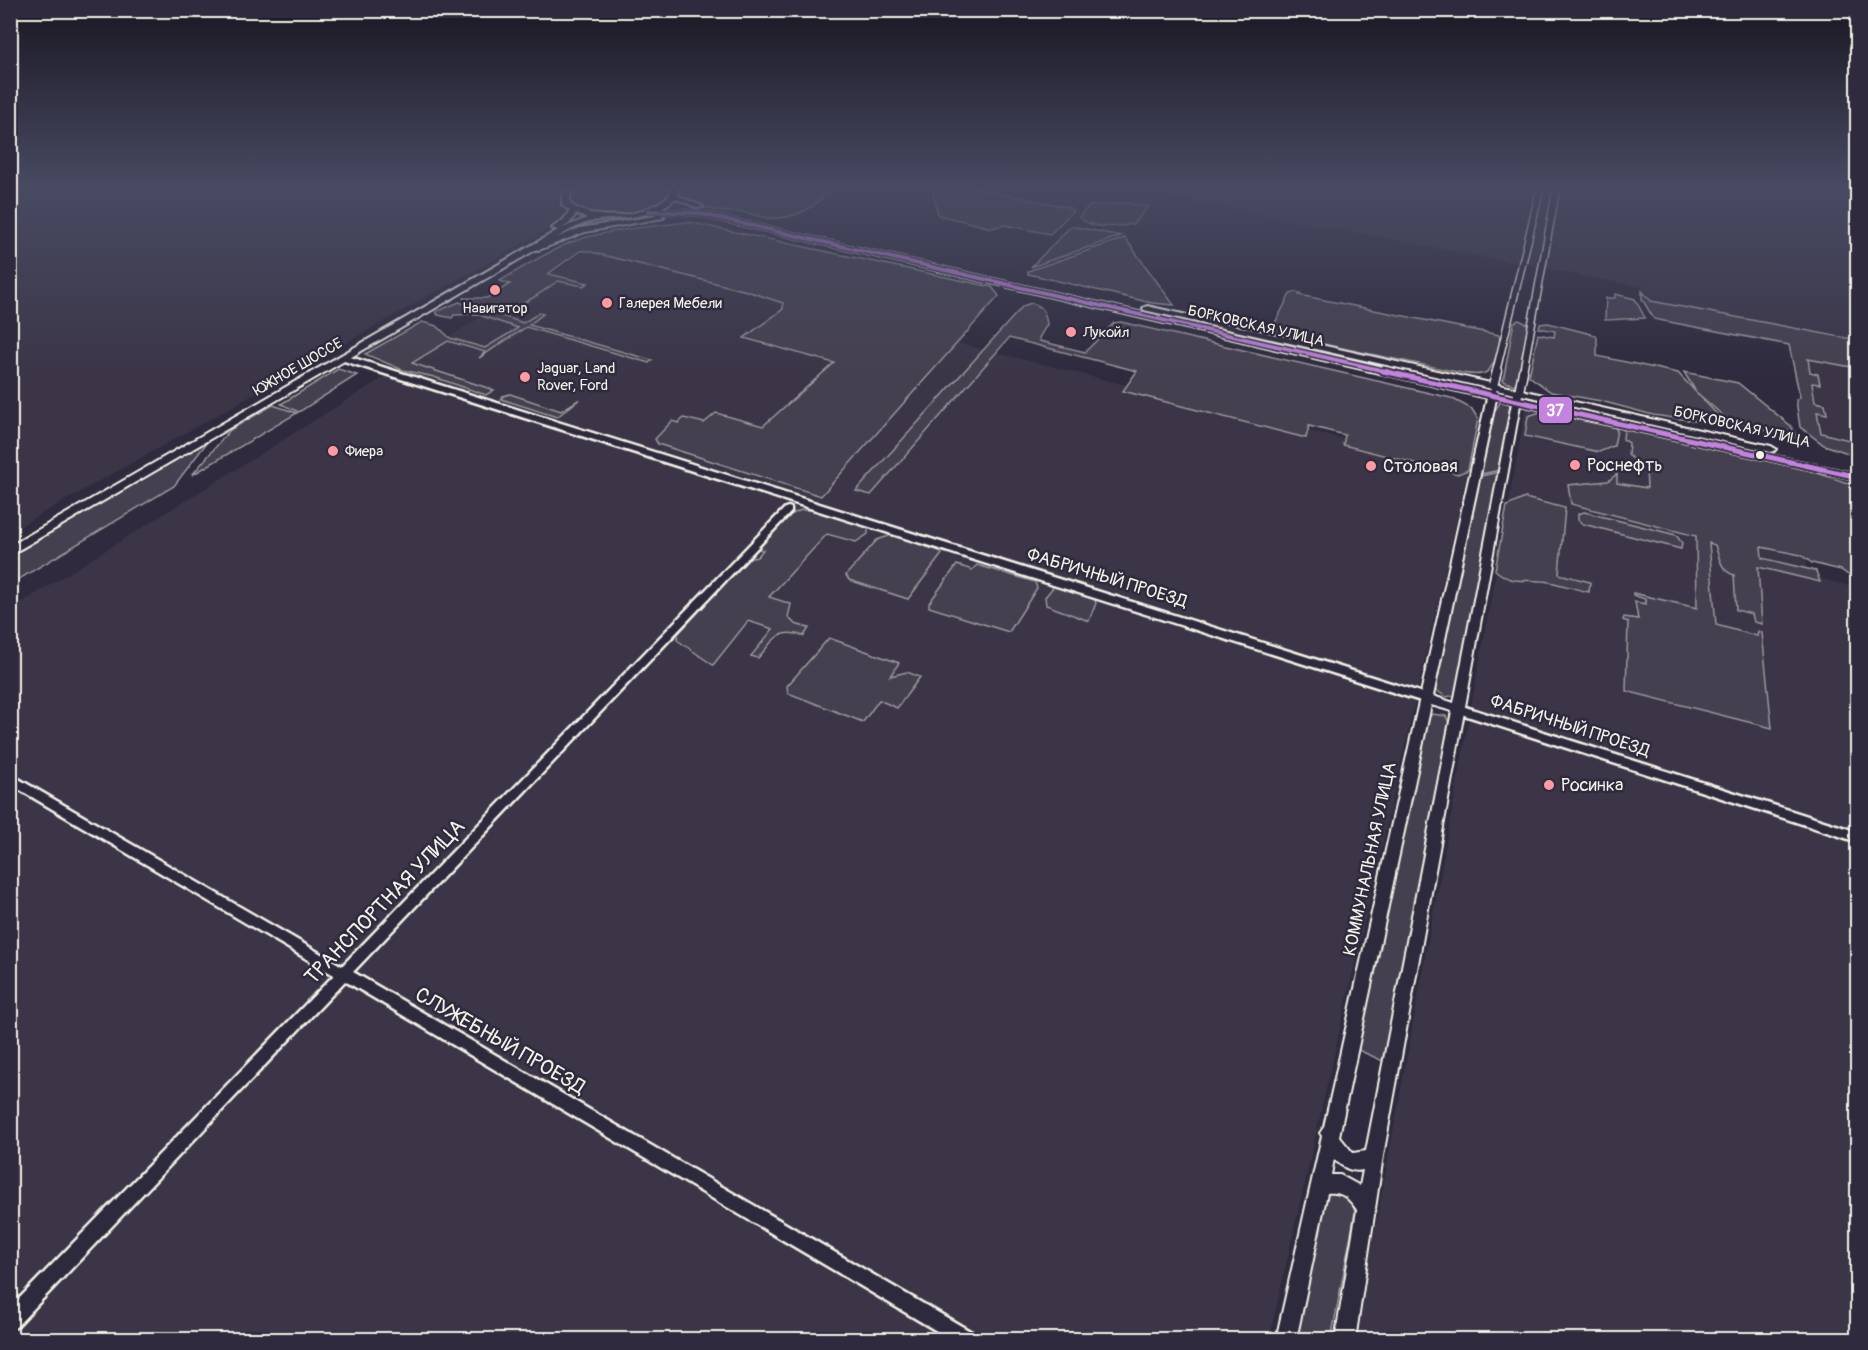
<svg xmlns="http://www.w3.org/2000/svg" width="1868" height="1350" font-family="Pangolin,sans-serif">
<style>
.built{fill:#3b3647}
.green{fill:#454050;stroke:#9c989c;stroke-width:1.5}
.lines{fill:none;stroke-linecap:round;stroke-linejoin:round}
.minor-far1-casing{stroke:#f4f1e8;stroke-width:9}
.minor-casing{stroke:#f4f1e8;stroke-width:11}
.tertiary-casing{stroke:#f4f1e8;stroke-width:5}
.secondary-casing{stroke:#f4f1e8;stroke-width:4}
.primary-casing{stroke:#f4f1e8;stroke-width:4}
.minor-far1{stroke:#2f2a3d;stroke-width:6}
.minor{stroke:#2f2a3d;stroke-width:8}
.tertiary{fill:#2f2a3d;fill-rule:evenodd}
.secondary{fill:#2f2a3d;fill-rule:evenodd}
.primary{fill:#2f2a3d;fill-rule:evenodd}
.bus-1-far1-casing{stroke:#2f2a3d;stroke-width:7}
.bus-1-casing{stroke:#2f2a3d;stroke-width:9}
.bus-1-far1{stroke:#c483df;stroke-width:4}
.bus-1{stroke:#c483df;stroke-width:5}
.poi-dot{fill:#ff9aa2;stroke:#2f2a3d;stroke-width:2}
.bus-dot{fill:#f4f1e8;stroke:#2f2a3d;stroke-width:2}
.labels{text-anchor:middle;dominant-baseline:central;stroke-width:5;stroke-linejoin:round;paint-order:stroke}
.far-poi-label{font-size:15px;fill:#f4f1e8;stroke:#2f2a3d;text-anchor:start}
.far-street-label{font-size:15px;fill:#f4f1e8;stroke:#2f2a3d}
.poi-label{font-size:18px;fill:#f4f1e8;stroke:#2f2a3d;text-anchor:start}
.street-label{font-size:18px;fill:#f4f1e8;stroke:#2f2a3d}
.near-street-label{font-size:21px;fill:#f4f1e8;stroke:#2f2a3d}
.line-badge{stroke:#2f2a3d;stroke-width:2}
.badge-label{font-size:16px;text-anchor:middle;font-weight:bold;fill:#fff}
</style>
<rect width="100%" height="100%" fill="#2f2a3d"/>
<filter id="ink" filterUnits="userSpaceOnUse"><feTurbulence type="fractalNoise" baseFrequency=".0167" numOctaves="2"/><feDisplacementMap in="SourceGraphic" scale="12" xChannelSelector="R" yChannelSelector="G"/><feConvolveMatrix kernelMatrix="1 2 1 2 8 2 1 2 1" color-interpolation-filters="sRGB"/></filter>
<g filter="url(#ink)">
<g class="built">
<path d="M11,186H545L556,191L554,205L562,218L557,224L11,531Z"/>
<path d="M1112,186H1857V341L1652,301L1641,287Z"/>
<path d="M587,251L1468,470L1269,1339L11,1340V609Z"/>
<path d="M1806,350L1857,360V443L1819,434Z"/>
<path d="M1526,407L1799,470L1807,575L1857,588V1339L1355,1340Z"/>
</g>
<g class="green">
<path d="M581,186H668L670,192C655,219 596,219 573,205L571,198Z"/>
<path d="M681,186H833C818,206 795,220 769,218C758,217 747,211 736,212C719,213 699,206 683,198Z"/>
<path d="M931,186H963L1068,207L1073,211L1050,234L1004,225L992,228L938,215Z"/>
<path d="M1128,203L1148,207L1133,224C1117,227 1091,230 1079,217L1089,206Z"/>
<path d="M665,212L691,215C651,214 595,221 558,236C590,218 629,216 665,212Z"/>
<path d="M688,222L992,287L999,296L821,496L658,444L655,439L672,421L678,423L684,418L704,423L716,413L763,426L834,363L744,338L783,309V303L747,291L587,251H580L548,274L588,283L583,286L558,281C522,305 507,321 463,298H487L510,284L500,281C523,267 545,253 569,243C605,229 649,227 688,222Z"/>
<path d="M1071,226L1121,236L1031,267Z"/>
<path d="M1125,238L1174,305L1152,303L1028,274V271Z"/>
<path d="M1642,291L1651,301L1857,340V368L1808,359L1810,372L1818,374L1820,384L1812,383L1815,402L1825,404L1827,414L1817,412L1821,433L1857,442V456L1824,445L1800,427L1796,400L1800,397L1789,345L1654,319L1642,299Z"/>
<path d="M1296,292L1300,293L1299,295L1499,335C1501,340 1499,346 1497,353C1491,375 1484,377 1462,373L1270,333L1290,294Z"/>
<path d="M1615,294L1635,299L1645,318L1605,320L1606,298H1615Z"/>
<path d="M459,302L523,323L539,313L543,314L529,325L652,360L649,363L526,327L479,358L485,352L448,341L412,363L494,390L486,395L434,377L403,370L365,354L422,322L437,326L450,338L485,348L518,328L476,314L454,315L452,318L438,315L436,312Z"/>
<path d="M1031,303C1044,306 1045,312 1047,324L1039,338L1040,341L1085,352L1114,323L1121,322L1451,398L1472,409L1478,419L1468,470L1458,474L1343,445L1345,435L1309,426L1306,438L1123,391L1137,371L1009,338L871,495L856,491L1023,306Z"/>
<path d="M1519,320L1529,325L1518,379L1514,385L1503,381L1514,322Z"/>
<path d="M1548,323L1595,335L1597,337V356L1678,373L1728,426L1653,415L1601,401L1551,392L1529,376L1538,334L1554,337L1555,331L1539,328L1540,324Z"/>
<path d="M338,369L357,375L299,412L281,404Z"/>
<path d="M1684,372L1738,383L1791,426L1797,437C1789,440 1782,439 1777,432L1735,426L1696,392Z"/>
<path d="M510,394L561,411L580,399L557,417L501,399L503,396Z"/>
<path d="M1502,400L1509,402L1511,414L1500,470L1481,474L1495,410Z"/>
<path d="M273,405L297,413L192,475L230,430Z"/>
<path d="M1540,412L1614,427L1617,430L1614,446L1599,452L1525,436L1528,416Z"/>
<path d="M1624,428L1808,470L1857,486V581L1841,570L1812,563L1801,555L1761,547L1762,558L1816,571L1820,582L1758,567L1762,624L1754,622L1752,614L1736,610L1734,575C1721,571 1719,557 1715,545L1709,543L1716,625L1757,636L1758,631L1762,633L1772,728L1626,691L1628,622L1623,620L1624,617L1638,619L1635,602L1646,604L1645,599L1633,595V593L1697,608L1696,536L1571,504L1568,485L1608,481L1617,474V483L1647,488L1646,469L1628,455L1629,443L1623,439Z"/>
<path d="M208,441L174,486L11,584V556Z"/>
<path d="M1499,472L1456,695L1446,697L1435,689L1481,476Z"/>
<path d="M1525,498L1565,508L1559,574L1590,582L1589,592C1573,589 1557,582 1541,581C1519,579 1514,585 1495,570L1507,506Z"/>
<path d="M801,510H811L868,527V534L856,542L827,534L769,597L791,604L788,617L795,624L809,628L804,636C777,627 774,640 758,658L751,656L773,629L748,621L713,665L677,640L678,634L747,559L757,557L763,550L757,549L788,516Z"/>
<path d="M1584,512L1676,535L1682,543L1681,549L1583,524L1578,520V514Z"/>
<path d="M892,535L938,550L942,554L908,599L849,580L846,575L877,540Z"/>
<path d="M957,565L972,570L977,565L1035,582L1037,588L1009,632L929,607V603Z"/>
<path d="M1054,586L1094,598L1096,603L1089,621L1046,605L1045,597Z"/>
<path d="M829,638L899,663L890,676L907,672L920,677L897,708L879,700L863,722L788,693L787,686Z"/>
<path d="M1432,714L1446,716L1450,725L1383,1061L1356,1049L1429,718Z"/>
<path d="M1332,1191C1345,1193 1353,1201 1355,1213L1331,1339L1295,1340L1324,1198Z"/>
</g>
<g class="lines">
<defs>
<g id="minor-far1">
<path d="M1496,372L1541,186"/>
<path d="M1523,372L1557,186"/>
</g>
<g id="minor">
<path d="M1493,386L1497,371"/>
<path d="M1519,392L1523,371"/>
</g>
<g id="tertiary">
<path d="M341,356H347L1429,695L1430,698L1429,701H1421L341,360Z"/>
<path d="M788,507L791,508V512L353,972L975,1334L977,1340H952L345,981L16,1327L10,1329V1308L334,975L10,784V774L342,966L785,508Z"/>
<path d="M1459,705L1858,832V842L1455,712L1454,709L1455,706Z"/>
</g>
<g id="secondary">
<path d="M674,194L702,206L703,207L698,208L672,197V195Z"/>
<path d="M648,209L697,211L1488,392L1492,389L1144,310L1143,308L1147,306L1771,446L1776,449L1774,451L1771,452L1522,395L1521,400L1858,474V480L1520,405L1383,1156L1355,1340H1335L1357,1210C1349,1198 1342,1191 1327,1193L1296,1340H1276L1322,1136L1320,1133L1324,1127L1487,398L697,215L646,212L645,211ZM1496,390L1514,394L1513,398L1497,394ZM1496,399L1512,403L1454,703L1433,696ZM1431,705L1452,711L1366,1151L1353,1153L1339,1136ZM1334,1159C1342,1167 1352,1173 1363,1170L1360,1186L1340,1175H1331Z"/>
<path d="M661,215L664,217L663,218L585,232L539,250L532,248L580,228Z"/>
</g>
<path id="primary" d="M569,186H578L570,194V204C600,224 642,217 670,195V186H678V196C654,219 628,217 598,220C585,222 574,228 563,234L10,555V546L558,230L552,228L563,220L570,211L562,205V194ZM576,214L587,218L560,229L569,224Z"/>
</defs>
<use href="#minor-far1" class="minor-far1-casing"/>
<use href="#minor" class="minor-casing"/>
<use href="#tertiary" class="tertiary-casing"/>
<use href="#secondary" class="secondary-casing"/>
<use href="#primary" class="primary-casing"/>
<use href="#minor-far1" class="minor-far1"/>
<use href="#minor" class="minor"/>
<use href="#tertiary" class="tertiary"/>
<use href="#secondary" class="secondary"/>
<use href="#primary" class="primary"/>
<defs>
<path id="bus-1-far1" d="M648,211L697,213L1389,372"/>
<path id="bus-1" d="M1383,371L1858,477"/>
</defs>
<use href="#bus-1-far1" class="bus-1-far1-casing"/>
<use href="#bus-1" class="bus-1-casing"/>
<use href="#bus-1-far1" class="bus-1-far1"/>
<use href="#bus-1" class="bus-1"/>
</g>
</g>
<linearGradient id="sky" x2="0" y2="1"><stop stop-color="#1a1722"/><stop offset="0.5" stop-color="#474a62"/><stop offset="1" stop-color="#474a62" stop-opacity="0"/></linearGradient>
<rect width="1868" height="375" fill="url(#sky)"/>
<g class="poi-dot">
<circle cx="495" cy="290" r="6"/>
<circle cx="607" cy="303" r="6"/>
<circle cx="1071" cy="332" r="6"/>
<circle cx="525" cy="377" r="6"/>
<circle cx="333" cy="451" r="6"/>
<circle cx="1575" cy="465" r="6"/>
<circle cx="1371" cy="466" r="6"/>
<circle cx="1549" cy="785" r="6"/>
</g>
<circle class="bus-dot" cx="1760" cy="455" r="5"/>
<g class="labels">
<g class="far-poi-label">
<text x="619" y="303">Галерея Мебели</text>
<text x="495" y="308" text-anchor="middle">Навигатор</text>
<text x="1083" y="332">Лукойл</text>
<text x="537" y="368">Jaguar, Land<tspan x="537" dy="17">Rover, Ford</tspan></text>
<text x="345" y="451">Фиера</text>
</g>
<g class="far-street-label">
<text transform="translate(1256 326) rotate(13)">БОРКОВСКАЯ УЛИЦА</text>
<text transform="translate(298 367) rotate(-30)">ЮЖНОЕ ШОССЕ</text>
<text transform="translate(1742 427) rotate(13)">БОРКОВСКАЯ УЛИЦА</text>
</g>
<g class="poi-label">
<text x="1587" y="465">Роснефть</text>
<text x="1383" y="466">Столовая</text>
<text x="1561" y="785">Росинка</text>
</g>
<g class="street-label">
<text transform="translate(1107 578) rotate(17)">ФАБРИЧНЫЙ ПРОЕЗД</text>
<text transform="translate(1570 726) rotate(18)">ФАБРИЧНЫЙ ПРОЕЗД</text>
<text transform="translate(1370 859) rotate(-78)">КОММУНАЛЬНАЯ УЛИЦА</text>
</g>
<g class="near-street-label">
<text transform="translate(385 902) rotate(-46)">ТРАНСПОРТНАЯ УЛИЦА</text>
<text transform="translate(500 1041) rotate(30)">СЛУЖЕБНЫЙ ПРОЕЗД</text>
</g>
</g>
<rect class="line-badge" x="1538" y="396" width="35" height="28" rx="6" fill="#c483df"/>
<g class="badge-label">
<text x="1555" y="416">37</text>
</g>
<rect width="1868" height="1350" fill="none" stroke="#2f2a3d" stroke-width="36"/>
<rect x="18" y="18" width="1832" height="1314" fill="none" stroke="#f4f1e8" stroke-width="2" filter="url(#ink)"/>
</svg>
